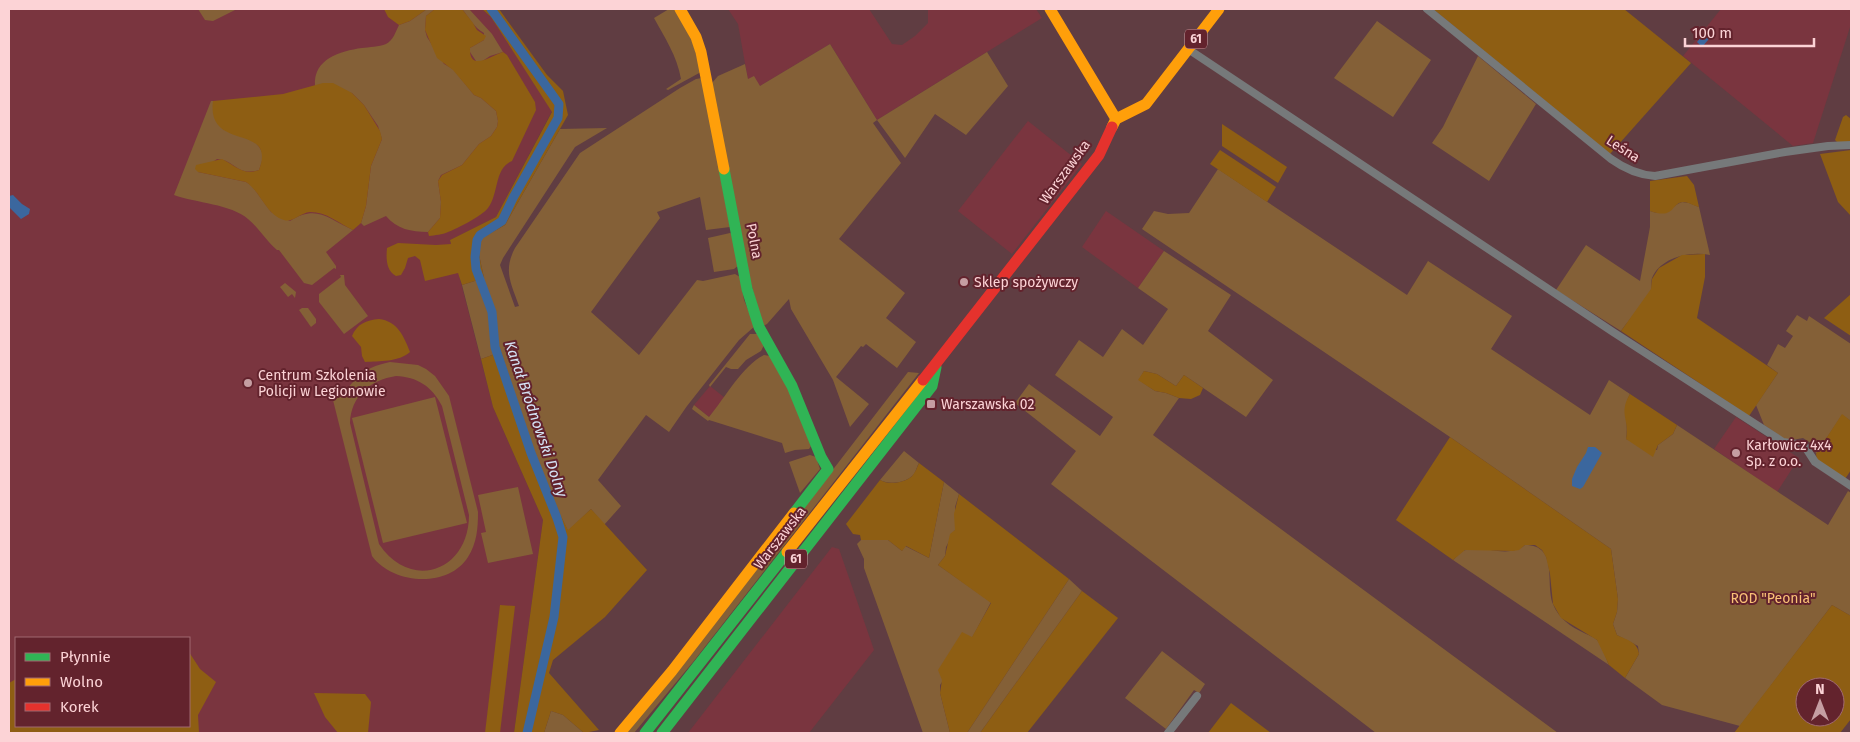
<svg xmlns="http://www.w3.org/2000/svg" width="1860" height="742" font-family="'Fira Sans',sans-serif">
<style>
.built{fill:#7a353f;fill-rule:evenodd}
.green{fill:#846037;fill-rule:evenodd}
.forest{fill:#8e5e13;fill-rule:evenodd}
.water{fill:#3b679e}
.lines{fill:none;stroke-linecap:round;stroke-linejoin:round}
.canal{stroke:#3b679e;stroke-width:9}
.street{stroke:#76797a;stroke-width:8}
.fast{stroke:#30b455;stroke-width:11}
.slow{stroke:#ff9f0a;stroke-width:11}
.jam{stroke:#e5322d;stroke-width:11}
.poi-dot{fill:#c59ea2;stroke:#63232d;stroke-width:2}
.labels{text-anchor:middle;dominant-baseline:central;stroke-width:4;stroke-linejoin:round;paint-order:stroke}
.shield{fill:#63232d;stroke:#ce9ea3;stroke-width:1}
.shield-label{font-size:12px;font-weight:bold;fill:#fcd3d6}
.street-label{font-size:14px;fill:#fcd3d6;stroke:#63232d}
.poi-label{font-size:14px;fill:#fcd3d6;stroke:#63232d;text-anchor:start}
.park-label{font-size:14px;fill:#fac277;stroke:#63232d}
.water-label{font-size:15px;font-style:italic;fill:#d5e3f5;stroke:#63232d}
</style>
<rect width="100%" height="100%" fill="#603d42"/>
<g class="built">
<path d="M11,9H482L491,17L552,111L496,217L450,240L493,407L543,520L514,733H9V11ZM16,638H189V726H16Z"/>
<path d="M728,9H869L892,44L902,45L915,36L928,23V9L944,10L947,9H1036L1042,18L877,120L830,44L760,86L748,80L738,24Z"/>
<path d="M1721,9H1851V24L1813,143L1793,146L1683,56Z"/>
<path d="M1028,121L1082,164L1012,254L958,211Z"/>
<path d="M1106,211L1164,251L1138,288L1082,247Z"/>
<path d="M710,386L725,398L709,417L694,405Z"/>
<path d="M1736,417L1799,458L1777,492L1714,449Z"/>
<path d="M832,547L839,549L874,650L809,733H688Z"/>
</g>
<g class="green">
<path d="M198,9H237L213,21L205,20Z"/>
<path d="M427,9H435L426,16L425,30L427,37L444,64L453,69L474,95L481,98L496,111L498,121L497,127L491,136L479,144L462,165L441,175L438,181L441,202L440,218L428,232C411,232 397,229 386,216L364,226L361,223L366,206L371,166L382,139L378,126L364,105L352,93L315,86C313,59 340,51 362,48C369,47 379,47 386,44C393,41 396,31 399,25L410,21Z"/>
<path d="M462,9H469L492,34L503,52L490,56L481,62L476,61L470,52V48L484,40V33C474,28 469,17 462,9Z"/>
<path d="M669,9H676L693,43L701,72L668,90L666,89L681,79C677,56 665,38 654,18Z"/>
<path d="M1377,21L1431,60L1393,117L1334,78Z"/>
<path d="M830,44L877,120L987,52L1008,86L966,135L935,114L905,158L877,120L873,123L901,163L839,239L905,293L886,318L916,342L897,368L866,344L863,347L861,346L836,377L869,404L850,427L833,380L791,309L789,299L767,324L763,326L750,280L712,83L718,76L745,64L748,79L754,76L760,86Z"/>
<path d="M1478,56L1536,104L1489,181L1432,143L1443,127Z"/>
<path d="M702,78L730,227L706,230L700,197L657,212L660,218L591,312L639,355L697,280L703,281L735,274L740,277L744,300L755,326L739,340L687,406L669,432L646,415L598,480L621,506L604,525L591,509L568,531C539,474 521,412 501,352L481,359L462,285L484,278L478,250L480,239L505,225L560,129L607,128L575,147L503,258L500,265L515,307L519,306C511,283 503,271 515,248L580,153L680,88L696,79Z"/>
<path d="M211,101H213V107C224,117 257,139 262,152C264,158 261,164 259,170C237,177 234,159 217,159L198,172L246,182L252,186L271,212L290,221C317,204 328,219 353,230L326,252L336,266V269L334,268L312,285L304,283L279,250H277C266,241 259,228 248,219C231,204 196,203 174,195Z"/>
<path d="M1218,169L1407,295L1428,261L1512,316L1491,349L1590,415L1609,380L1630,394C1622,408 1629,423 1626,439L1657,450L1658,445L1673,434L1677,425L1828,525L1848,491L1851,493V616L1832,605L1740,726L1662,705L1625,678L1639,654L1638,646L1617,635L1613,624L1617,612L1618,599L1611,549L1450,437L1142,229L1154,211L1168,214L1189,213Z"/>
<path d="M1682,202L1689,203L1699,207L1710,255C1690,251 1661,257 1652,278C1651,281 1652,286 1651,290C1647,299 1628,321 1621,331L1556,290L1586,245L1640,281L1650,227V211C1666,217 1670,207 1682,202Z"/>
<path d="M730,233L734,235L739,265L734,269L714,272L708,238Z"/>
<path d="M1164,251L1231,295L1208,331L1273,380L1246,417L1184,375L1176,386L1157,374L1144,371L1139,380L1155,391L1166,393L1179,398L1153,435L1558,733H1376L1051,484L1076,451L1015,403L1029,384L1100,436L1113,417L1055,375L1079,340L1103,357L1122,329L1143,345L1168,309L1138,288Z"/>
<path d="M340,275H344L345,285L368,316L344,334L319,302V294L341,277Z"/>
<path d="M285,283L296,292L295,298L292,294L288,297L280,287Z"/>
<path d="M302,308H308L316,319V323L311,327L299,310Z"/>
<path d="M1797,315L1807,321L1809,316L1851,344V421L1842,415L1816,454L1814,445L1803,438L1787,441L1764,425L1756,405L1778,373L1767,365L1778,344L1785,348L1793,336L1786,331Z"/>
<path d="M750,334H758L764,345L761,351L746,360L738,369H731L726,367L710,387L709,385Z"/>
<path d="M764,355L770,356L792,395L811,446L809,449L795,450L785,453L782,443L709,420L708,421L692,409L694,405L709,417C725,398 742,366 764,355Z"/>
<path d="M390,362L418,365L426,369L435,376L449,396L478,512C478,528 477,543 468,557C448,589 392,584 372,556L333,400C337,395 342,394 346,390C361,373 367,367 390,362ZM396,376C417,377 432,386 442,406L469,515C469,571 411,592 379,544L350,423C351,396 370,380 396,376Z"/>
<path d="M908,372L919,373L693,662L634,733H627L655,697L675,675Z"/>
<path d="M435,397L467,523L383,543L352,418Z"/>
<path d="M904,451L919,463C917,466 916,471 914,474C907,483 889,485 880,480Z"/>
<path d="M810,455L816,457L820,469L800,493L789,462Z"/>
<path d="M944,482L959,494L955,507V530L946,547L945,556L938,565L991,602L972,638L940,685V693L950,733H923L864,568V559L857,544L861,540H888L902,551L905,546L929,558Z"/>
<path d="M518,487L533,554L488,563L481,533L486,532L478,495Z"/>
<path d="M1525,545C1559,545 1545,583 1553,604C1558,618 1571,627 1584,633C1588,635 1594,637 1597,640C1604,647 1605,657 1609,665L1453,560C1457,557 1461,551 1466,550C1485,545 1508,559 1525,545Z"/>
<path d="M1069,579L1082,591L980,733H967Z"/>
<path d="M1162,651L1205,684L1199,693L1194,690L1166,729L1125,698Z"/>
<path d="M551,711L563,715L584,733H544Z"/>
</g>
<g class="forest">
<path d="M384,9H427L410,21L399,25L388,17Z"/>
<path d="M435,9H462L473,23L477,30L486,36L484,40L470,48C469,73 492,55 503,52L507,55L535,102L536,110L512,161C494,168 499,194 488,208C482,216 458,228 448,232C442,235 435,235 429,236L428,232L440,218L441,202L438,181L442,175L462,165L479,144L491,136L497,127L498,121L496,111L481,98L474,95L453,70L437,58L425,30L426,16Z"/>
<path d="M482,9H499L547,75L563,91L568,115L505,225L480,239L478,250L484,278L462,285L458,273L425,281L420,260L415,256L408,258L405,268L401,275L396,276C386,271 386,258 387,248L398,243L436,245L451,244L450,240L496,217L552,112L491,17Z"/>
<path d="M1433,9H1624L1691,63L1610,154Z"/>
<path d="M323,83H333L352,93L364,105L380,131L382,139L371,166L366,206L361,223L353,230C338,223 327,212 310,212C300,213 293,223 284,220C266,215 261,192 246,182L198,172L195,169L196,165L222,159C235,165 243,176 259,170C277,122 206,153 213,101L283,94Z"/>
<path d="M1846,115L1851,119V143L1837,142L1835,140L1843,117Z"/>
<path d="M1222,124L1287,167L1278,183L1222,146Z"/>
<path d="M1220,150L1276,187L1267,202L1210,164Z"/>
<path d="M1851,150V216L1838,202L1820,154Z"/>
<path d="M1687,176L1694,185L1699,207C1694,206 1689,202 1683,202C1671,203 1675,220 1650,211V181Z"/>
<path d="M1705,254V277L1697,318L1778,373L1749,416L1621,331L1651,289L1652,279L1659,268L1682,255Z"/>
<path d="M1851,294V336L1824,318Z"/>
<path d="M379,319C397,321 404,336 410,352C399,362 379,361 365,362L362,356L361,347L352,336C357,324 366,320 379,319Z"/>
<path d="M501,352C520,412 539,474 568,530L591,509L647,570L605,617L553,660L549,673L599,730L584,733L563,715L551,711L544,733H514L543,520L493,407L481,359Z"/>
<path d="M1144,371L1157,374L1176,386L1184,375L1203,388L1200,395L1191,399L1179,398L1166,393L1155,391L1138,380Z"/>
<path d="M1630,394L1677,425L1673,434L1658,445L1653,457L1626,439C1630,419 1618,414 1630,394Z"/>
<path d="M1842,414L1851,421V470L1845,479L1817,460L1816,454Z"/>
<path d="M1450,437L1611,549L1618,599L1617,612L1613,624L1617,635C1627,640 1638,642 1639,654L1625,678L1609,665L1597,640L1561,618L1553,604L1550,574L1546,557L1542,550L1535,545H1525L1519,550L1513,551L1465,550L1453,560L1396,520Z"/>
<path d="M919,463L944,482L929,558L906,546L902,551L888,540H861L860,535L853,534L846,524L880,480C889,485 903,483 911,477C915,474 917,467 919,463Z"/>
<path d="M959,494L1069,579L967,733H950L940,693L942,680L938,670L962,632L972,637L991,603L938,565L945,556L950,534L955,530L954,514Z"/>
<path d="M1082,591L1118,618L1027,733H980Z"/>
<path d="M500,605L515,606L500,733H485Z"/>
<path d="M1832,605L1851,616V719L1840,733H1734ZM1805,687H1835V717H1805Z"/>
<path d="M189,652L200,669L216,682L198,715L199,733H9V683L16,679V726H189Z"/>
<path d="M314,693L365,694L371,702L368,733H338L325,717Z"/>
<path d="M1231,703L1271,733H1208Z"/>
</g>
<g class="water">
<path d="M1710,27L1715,32L1702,47L1697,42Z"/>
<path d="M13,195L22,204L30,209L29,214L21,219L9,207V196Z"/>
<path d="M1588,447H1595L1602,453L1583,487L1580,489L1572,486V479L1577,467L1586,453Z"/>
</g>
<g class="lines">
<path class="canal" d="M491,9L559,104L558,118L513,198L502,221L480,235L477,240L475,257L476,269L492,312L495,347L531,453L557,518L563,537L554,617L527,733"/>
<g class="street">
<path d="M1427,9L1611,159C1625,169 1638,175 1655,176L1785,152L1828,146L1851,145"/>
<path d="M1188,49L1613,332L1783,442L1804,445L1815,462L1851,486"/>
<path d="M1168,733L1197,696"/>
</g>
<g class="fast">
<path d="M724,169L747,289L759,327L792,386L821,457L828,469L794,513"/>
<path d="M645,733L787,552"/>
<path d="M662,733L932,386L936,367"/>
</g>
<g class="slow">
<path d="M680,9L696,37L701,52L724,169"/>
<path d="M1050,9L1116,119"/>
<path d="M1112,127L1116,119L1146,104L1219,9"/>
<path d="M787,552L923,380"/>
<path d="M620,733L672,671L794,513"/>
</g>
<path class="jam" d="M923,380L1099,155L1112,127"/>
</g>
<g class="poi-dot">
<circle cx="964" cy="282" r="5"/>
<circle cx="248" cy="383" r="5"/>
<rect x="926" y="399" width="10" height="10" rx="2.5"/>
<circle cx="1736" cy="453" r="5"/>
</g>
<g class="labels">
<g class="shield">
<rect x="1185" y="29.5" width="22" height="19" rx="4"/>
<rect x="785" y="549.5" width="22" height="19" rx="4"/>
</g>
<g class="shield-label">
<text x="1196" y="39">61</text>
<text x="796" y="559">61</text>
</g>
<g class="street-label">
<text transform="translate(1623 149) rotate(33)">Leśna</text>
<text transform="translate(1065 172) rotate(-54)">Warszawska</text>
<text transform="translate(754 241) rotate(79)">Polna</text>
<text transform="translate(780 538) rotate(-52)">Warszawska</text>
</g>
<g class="poi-label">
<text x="974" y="282">Sklep spożywczy</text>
<text x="258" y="375">Centrum Szkolenia<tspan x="258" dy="16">Policji w Legionowie</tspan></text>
<text x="941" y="404">Warszawska 02</text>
<text x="1746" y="445">Karłowicz 4x4<tspan x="1746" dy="16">Sp. z o.o.</tspan></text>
</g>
<g class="park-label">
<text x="1773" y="598">ROD "Peonia"</text>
</g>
<g class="water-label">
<text transform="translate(536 419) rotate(71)">Kanał Bródnowski Dolny</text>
</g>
</g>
<rect width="1860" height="742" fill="none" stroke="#fcd3d6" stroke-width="20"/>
<rect x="15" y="637" width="175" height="90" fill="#63232d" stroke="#a06971"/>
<rect x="25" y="653" width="25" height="8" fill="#30b455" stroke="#a06971"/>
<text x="60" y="662" font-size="15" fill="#fcd3d6">Płynnie</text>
<rect x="25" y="678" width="25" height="8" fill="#ff9f0a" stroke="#a06971"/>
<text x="60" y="687" font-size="15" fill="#fcd3d6">Wolno</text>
<rect x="25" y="703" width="25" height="8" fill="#e5322d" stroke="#a06971"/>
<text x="60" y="712" font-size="15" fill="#fcd3d6">Korek</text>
<g transform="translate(1820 702)"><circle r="24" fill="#63232d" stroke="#a06971"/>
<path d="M0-4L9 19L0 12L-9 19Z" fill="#c59ea2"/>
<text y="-8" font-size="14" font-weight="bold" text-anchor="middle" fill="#fcd3d6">N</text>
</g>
<path d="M1685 38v8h129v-8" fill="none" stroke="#fcd3d6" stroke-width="2.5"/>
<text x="1692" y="38" font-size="15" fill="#fcd3d6" stroke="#63232d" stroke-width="4" paint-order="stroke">100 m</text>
</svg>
